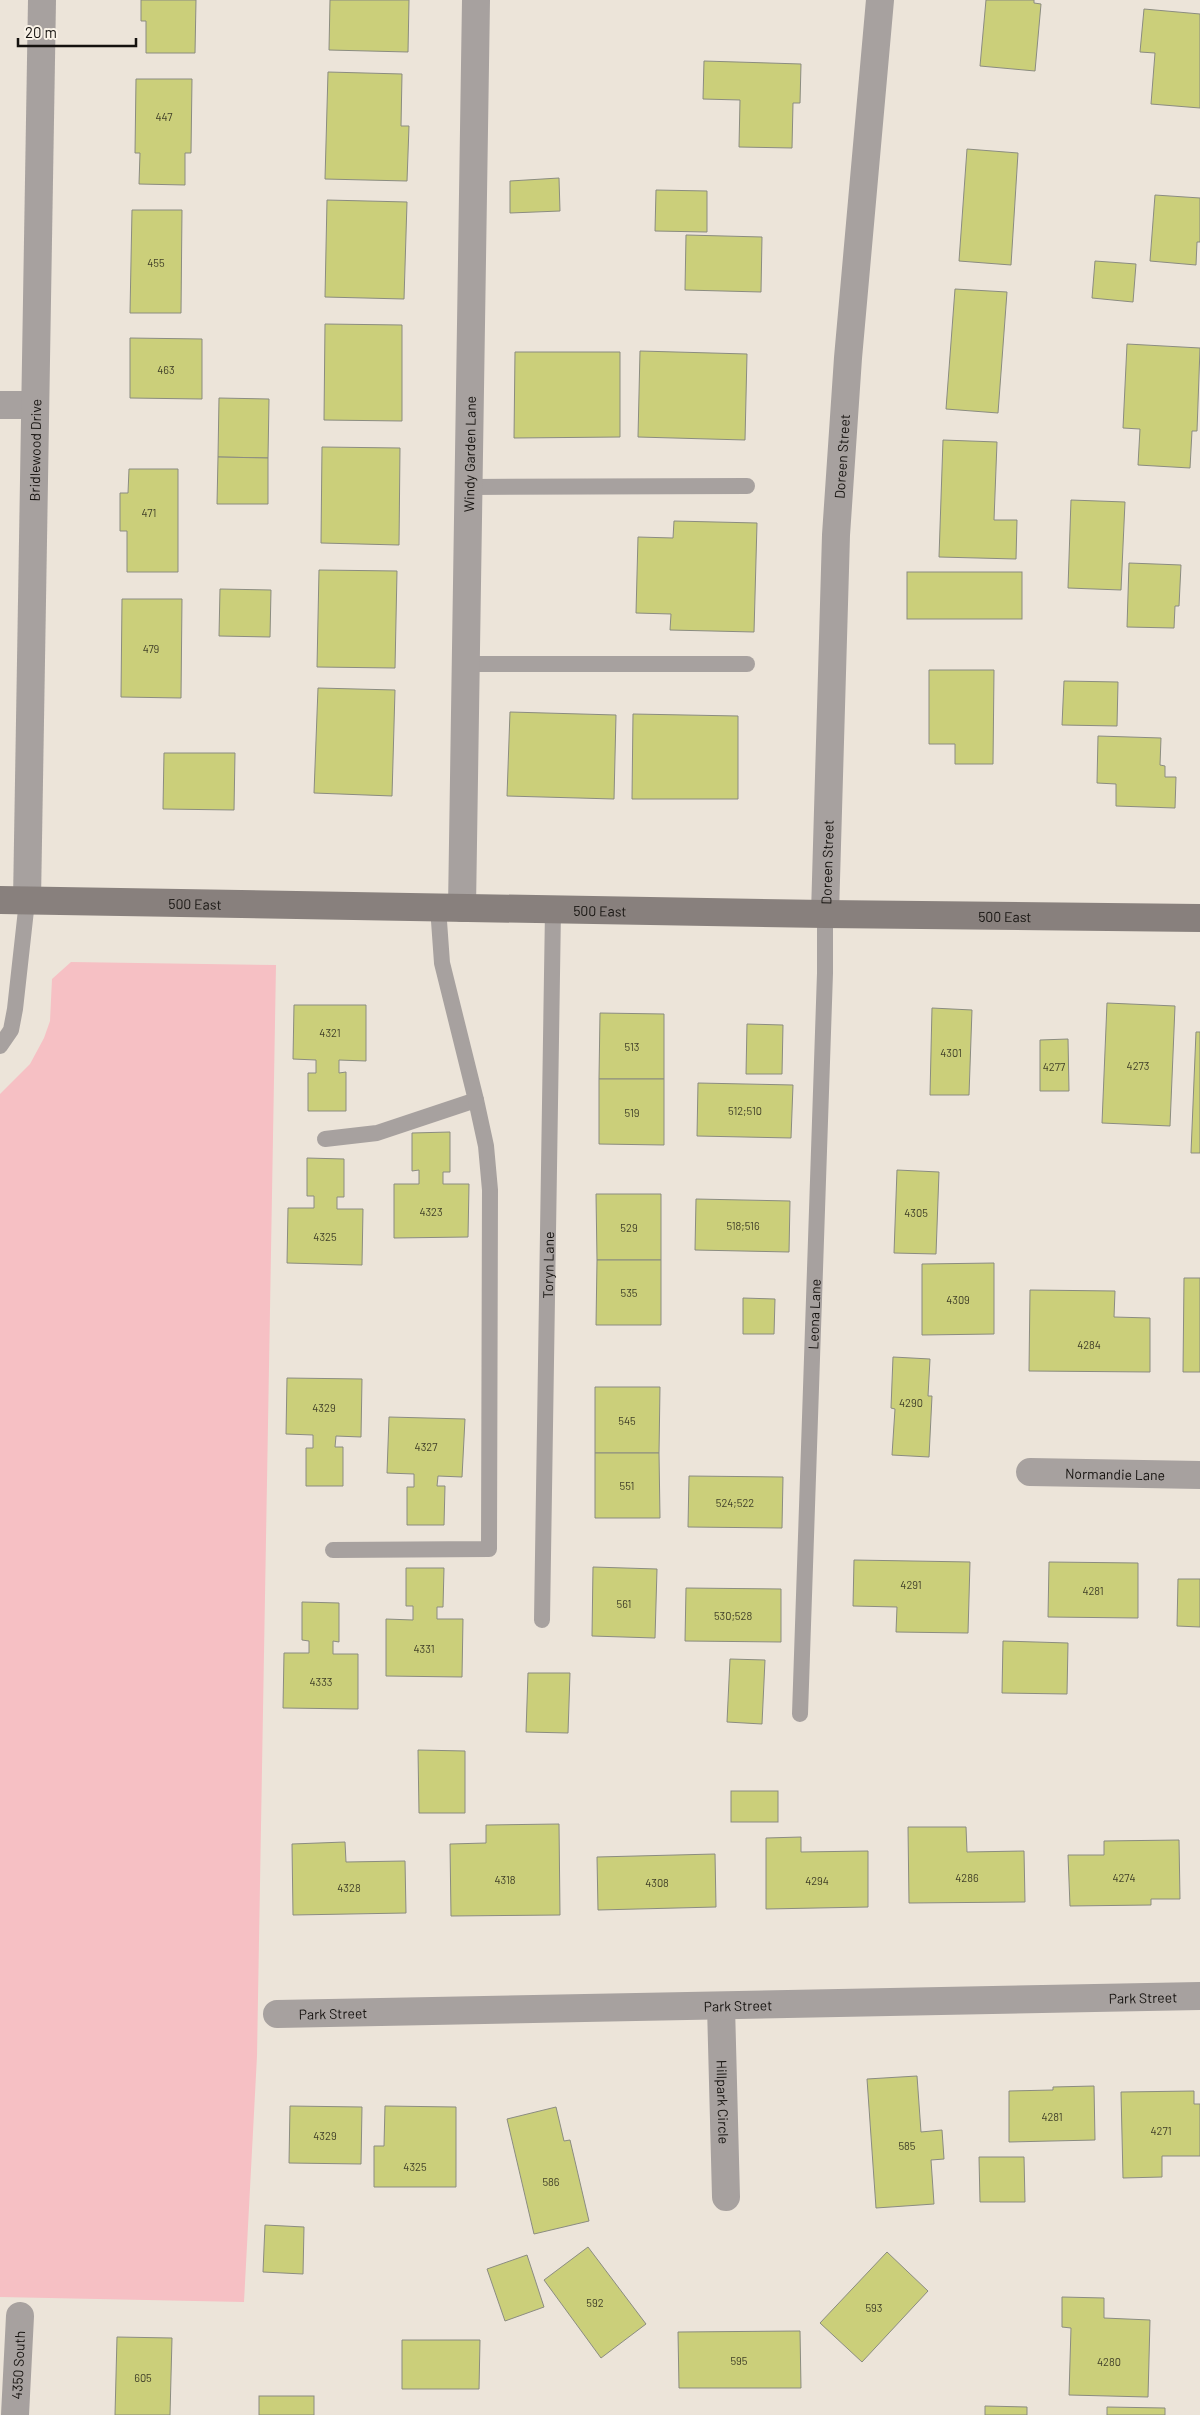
<svg xmlns="http://www.w3.org/2000/svg" width="1200" height="2415" font-family="Barlow,sans-serif">
<style>
.green{fill:#f6c0c4}
.building{fill:#cbcf7a;stroke:#8b8c81}
.lines{fill:none;stroke-linecap:round;stroke-linejoin:round}
.lane{stroke:#a7a19f;stroke-width:16}
.street{stroke:#a7a19f;stroke-width:28}
.secondary{stroke:#88807d;stroke-width:28}
.labels{text-anchor:middle;dominant-baseline:central;stroke-width:4;stroke-linejoin:round;paint-order:stroke}
.number-label{font-size:11px;fill:#42412a}
.street-label{font-size:14px;fill:#15120f;stroke:#f9f2e7}
</style>
<rect width="100%" height="100%" fill="#ece4d9"/>
<path class="green" d="M71,962L276,965L257,2056L244,2302L0,2297V1094L30,1064L44,1038L50,1021L52,979Z"/>
<g class="building">
<path d="M141,0H196L195,53H146V21H141Z"/>
<path d="M330,0H409L408,52L329,50Z"/>
<path d="M986,0H1034V3L1041,4L1035,71L980,66Z"/>
<path d="M1144,9L1200,14V108L1151,104L1155,53L1140,52Z"/>
<path d="M704,61L801,64L800,103H793L792,148L739,147L740,100L703,99Z"/>
<path d="M328,72L402,74L401,126H409L407,181L325,179Z"/>
<path d="M136,79H192L191,153H185V185L139,184L140,153H135Z"/>
<path d="M967,149L1018,153L1011,265L959,261Z"/>
<path d="M559,178L560,211L510,213V181Z"/>
<path d="M656,190L707,191V232L655,231Z"/>
<path d="M1155,195L1200,198V242H1197L1196,265L1150,261Z"/>
<path d="M327,200L407,202L404,299L325,297Z"/>
<path d="M132,210H182L181,313H130Z"/>
<path d="M686,235L762,237L761,292L685,290Z"/>
<path d="M1095,261L1136,264L1133,302L1092,298Z"/>
<path d="M955,289L1007,292L998,413L946,409Z"/>
<path d="M325,324L402,325V421L324,420Z"/>
<path d="M130,338L202,339V399L130,398Z"/>
<path d="M1127,344L1200,348L1197,431H1192L1190,468L1138,465L1140,429L1123,428Z"/>
<path d="M640,351L747,354L745,440L638,437Z"/>
<path d="M515,352H620V437L514,438Z"/>
<path d="M219,398L269,399L268,458L218,457Z"/>
<path d="M943,440L997,442L994,520H1017L1016,559L939,557Z"/>
<path d="M322,447L400,448L399,545L321,543Z"/>
<path d="M218,457L268,458V504H217Z"/>
<path d="M129,469H178V572H127V531H120V493H128Z"/>
<path d="M1071,500L1125,502L1121,590L1068,588Z"/>
<path d="M674,521L757,523L754,632L670,630L671,614L636,613L638,537L673,538Z"/>
<path d="M1129,563L1181,565L1179,606H1175L1174,628L1127,627Z"/>
<path d="M319,570L397,571L395,668L317,667Z"/>
<rect x="907" y="572" width="115" height="47"/>
<path d="M220,589L271,590L270,637L219,636Z"/>
<path d="M122,599H182L181,698L121,697Z"/>
<path d="M929,670H994L993,764H955V744H929Z"/>
<path d="M1064,681L1118,682L1117,726L1062,725Z"/>
<path d="M318,688L395,690L392,796L314,793Z"/>
<path d="M510,712L616,715L614,799L507,796Z"/>
<path d="M633,714L738,716V799H632Z"/>
<path d="M1098,736L1161,738L1160,765L1165,766V777H1176L1175,808L1116,806V784L1097,783Z"/>
<path d="M164,753H235L234,810L163,809Z"/>
<path d="M1107,1003L1175,1006L1170,1126L1102,1123Z"/>
<path d="M294,1005H366V1061L339,1060V1073L346,1072V1111H308V1073H316V1060L293,1059Z"/>
<path d="M932,1008L972,1010L969,1095H930Z"/>
<path d="M600,1013L664,1014V1079H599Z"/>
<path d="M747,1024L783,1025L782,1074H746Z"/>
<path d="M1196,1032H1200V1153H1191Z"/>
<path d="M1068,1039L1069,1091H1040V1040Z"/>
<path d="M599,1079H664V1145L599,1144Z"/>
<path d="M698,1083L793,1085L791,1138L697,1136Z"/>
<path d="M450,1132V1172H443V1184H469L468,1237L394,1238V1184H419V1170L412,1171V1133Z"/>
<path d="M307,1158L344,1159V1197H337V1209H363L362,1265L287,1263L288,1208H314V1196H307Z"/>
<path d="M897,1170L939,1172L936,1254L894,1253Z"/>
<path d="M596,1194H661V1260H597Z"/>
<path d="M696,1199L790,1201L789,1252L695,1250Z"/>
<path d="M597,1260H661V1325H596Z"/>
<path d="M994,1263V1334L922,1335V1264Z"/>
<path d="M1184,1278H1200V1372H1183Z"/>
<path d="M1030,1290L1115,1291L1114,1317L1150,1318V1372L1029,1371Z"/>
<path d="M743,1298L775,1299L774,1334H743Z"/>
<path d="M893,1357L930,1359L928,1396H932L929,1457L892,1455L895,1409L891,1408Z"/>
<path d="M287,1378L362,1379L361,1437L336,1436L335,1447H343V1486H306V1448H313V1435L286,1434Z"/>
<path d="M595,1387H660L659,1453H595Z"/>
<path d="M389,1417L465,1419L462,1477L438,1476L437,1486H445L444,1525H407V1487H414V1474L387,1473Z"/>
<path d="M595,1453H659L660,1518H595Z"/>
<path d="M689,1476L783,1477L782,1528L688,1527Z"/>
<path d="M854,1560L970,1562L968,1633L896,1632L897,1607L853,1606Z"/>
<path d="M1049,1562L1138,1563V1618L1048,1617Z"/>
<path d="M593,1567L657,1569L655,1638L592,1636Z"/>
<path d="M406,1568H444L443,1607H437V1619H463L462,1677L386,1676V1619L413,1620V1606H406Z"/>
<path d="M1178,1579H1200V1627L1177,1626Z"/>
<path d="M686,1588L781,1589V1642L685,1641Z"/>
<path d="M302,1602L339,1603V1642L333,1641V1654H358V1709L283,1708L284,1653H309V1641L302,1640Z"/>
<path d="M1003,1641L1068,1643L1067,1694L1002,1693Z"/>
<path d="M730,1659L765,1660L762,1724L727,1722Z"/>
<path d="M528,1673H570L568,1733L526,1732Z"/>
<path d="M418,1750L465,1751V1813H419Z"/>
<rect x="731" y="1791" width="47" height="31"/>
<path d="M559,1824L560,1915L451,1916L450,1844L486,1843V1825Z"/>
<path d="M908,1827H966L967,1852L1024,1851L1025,1902L909,1903Z"/>
<path d="M801,1837V1852L868,1851V1907L766,1909V1838Z"/>
<path d="M1179,1840L1180,1899H1151V1905L1070,1906L1068,1855H1104V1841Z"/>
<path d="M345,1842L346,1862L405,1861L406,1913L293,1915L292,1844Z"/>
<path d="M715,1854L716,1907L598,1910L597,1857Z"/>
<path d="M917,2076L921,2132L942,2130L944,2159L931,2160L934,2204L876,2208L867,2079Z"/>
<path d="M1094,2086L1095,2140L1009,2142V2091L1053,2090V2087Z"/>
<path d="M1194,2091V2104H1200V2156H1162V2177L1123,2178L1121,2092Z"/>
<path d="M290,2106L362,2107L361,2164L289,2163Z"/>
<path d="M385,2106L456,2107V2187H374V2146H384Z"/>
<path d="M556,2107L564,2141L570,2140L589,2221L534,2234L507,2119Z"/>
<path d="M979,2157H1024L1025,2202H980Z"/>
<path d="M265,2225L304,2227L303,2274L263,2272Z"/>
<path d="M588,2247L646,2324L601,2358L544,2280Z"/>
<path d="M887,2252L928,2291L862,2362L820,2323Z"/>
<path d="M527,2255L544,2307L505,2321L487,2269Z"/>
<path d="M1062,2297L1104,2298V2318L1150,2320L1148,2397L1069,2395L1071,2328L1062,2327Z"/>
<path d="M800,2331L801,2388H679L678,2332Z"/>
<path d="M117,2337L172,2338L170,2415H115Z"/>
<path d="M402,2340H480L479,2389H402Z"/>
<rect x="259" y="2396" width="55" height="19"/>
<path d="M985,2406L1027,2407V2415H985Z"/>
<path d="M1107,2407L1165,2408V2415H1107Z"/>
</g>
<g class="lines">
<g class="lane">
<path d="M469,487L747,486"/>
<path d="M467,664H747"/>
<path d="M0,1046L11,1030L15,1009L27,901"/>
<path d="M325,1139L377,1133L476,1100"/>
<path d="M333,1550L489,1549L490,1190L486,1146L476,1100L442,963L438,907"/>
<path id="s1" d="M542,1620L553,910"/>
<path id="s2" d="M800,1714L825,973V914"/>
</g>
<g class="street">
<path d="M0,405H35"/>
<path id="s3" d="M27,901L42,0"/>
<path id="s4" d="M462,908L476,0"/>
<path id="s5" d="M825,914L836,535L848,358L880,0"/>
<path id="s6" d="M1030,1472L1200,1475"/>
<path id="s7" d="M721,2006L726,2197"/>
<path id="s8" d="M277,2014L1200,1996"/>
<path id="s9" d="M15,2415L20,2316"/>
</g>
<path class="secondary" id="s10" d="M0,900L825,914L1200,918"/>
</g>
<g class="labels">
<g class="number-label">
<text x="164" y="116">447</text>
<text x="156" y="262">455</text>
<text x="166" y="369">463</text>
<text x="149" y="512">471</text>
<text x="151" y="648">479</text>
<text x="330" y="1032">4321</text>
<text x="632" y="1046">513</text>
<text x="951" y="1052">4301</text>
<text x="1138" y="1065">4273</text>
<text x="1054" y="1066">4277</text>
<text x="745" y="1110">512;510</text>
<text x="632" y="1112">519</text>
<text x="431" y="1211">4323</text>
<text x="916" y="1212">4305</text>
<text x="743" y="1225">518;516</text>
<text x="629" y="1227">529</text>
<text x="325" y="1236">4325</text>
<text x="629" y="1292">535</text>
<text x="958" y="1299">4309</text>
<text x="1089" y="1344">4284</text>
<text x="911" y="1402">4290</text>
<text x="324" y="1407">4329</text>
<text x="627" y="1420">545</text>
<text x="426" y="1446">4327</text>
<text x="627" y="1485">551</text>
<text x="735" y="1502">524;522</text>
<text x="911" y="1584">4291</text>
<text x="1093" y="1590">4281</text>
<text x="624" y="1603">561</text>
<text x="733" y="1615">530;528</text>
<text x="424" y="1648">4331</text>
<text x="321" y="1681">4333</text>
<text x="967" y="1877">4286</text>
<text x="1124" y="1877">4274</text>
<text x="505" y="1879">4318</text>
<text x="817" y="1880">4294</text>
<text x="657" y="1882">4308</text>
<text x="349" y="1887">4328</text>
<text x="1052" y="2116">4281</text>
<text x="1161" y="2130">4271</text>
<text x="325" y="2135">4329</text>
<text x="907" y="2145">585</text>
<text x="415" y="2166">4325</text>
<text x="551" y="2181">586</text>
<text x="595" y="2302">592</text>
<text x="874" y="2307">593</text>
<text x="739" y="2360">595</text>
<text x="1109" y="2361">4280</text>
<text x="143" y="2377">605</text>
</g>
<g class="street-label">
<text stroke="none"><textPath href="#s3" startOffset="451">Bridlewood Drive</textPath></text>
<text stroke="none"><textPath href="#s4" startOffset="454">Windy Garden Lane</textPath></text>
<text stroke="none"><textPath href="#s5" startOffset="458">Doreen Street</textPath></text>
<text stroke="none"><textPath href="#s5" startOffset="52">Doreen Street</textPath></text>
<text stroke="none"><textPath href="#s10" startOffset="195">500 East</textPath></text>
<text stroke="none"><textPath href="#s10" startOffset="600">500 East</textPath></text>
<text stroke="none"><textPath href="#s10" startOffset="1005">500 East</textPath></text>
<text stroke="none"><textPath href="#s1" startOffset="355">Toryn Lane</textPath></text>
<text stroke="none"><textPath href="#s2" startOffset="400">Leona Lane</textPath></text>
<text stroke="none"><textPath href="#s6" startOffset="85">Normandie Lane</textPath></text>
<text stroke="none"><textPath href="#s8" startOffset="866">Park Street</textPath></text>
<text stroke="none"><textPath href="#s8" startOffset="461">Park Street</textPath></text>
<text stroke="none"><textPath href="#s8" startOffset="56">Park Street</textPath></text>
<text stroke="none"><textPath href="#s7" startOffset="96">Hillpark Circle</textPath></text>
<text stroke="none"><textPath href="#s9" startOffset="50">4350 South</textPath></text>
</g>
</g>
<path d="M18 38v8h118v-8" fill="none" stroke="#15120f" stroke-width="2.5"/>
<text x="25" y="38" font-size="15" fill="#15120f" stroke="#f9f2e7" stroke-width="4" paint-order="stroke">20 m</text>
</svg>
